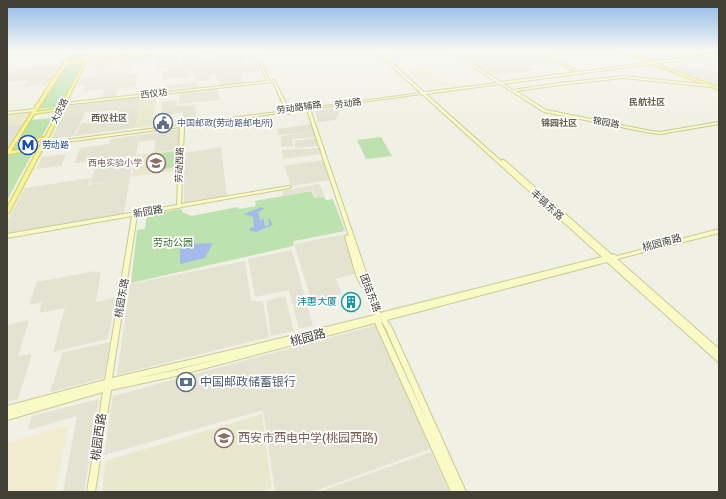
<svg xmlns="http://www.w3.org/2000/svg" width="726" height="499" font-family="Signika,'Noto Sans SC',sans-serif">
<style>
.residential{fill:#e4e3d2}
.commercial{fill:#f1ecd0}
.industrial{fill:#e2e1d9}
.education{fill:#e9e8cf}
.green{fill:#bee2af}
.water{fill:#a4bbe9}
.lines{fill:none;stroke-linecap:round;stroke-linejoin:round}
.secondary-casing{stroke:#caca94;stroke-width:2}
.primary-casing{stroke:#d9d469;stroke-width:2.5}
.secondary{fill:#f9fac5;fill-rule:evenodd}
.primary{fill:#f6f398;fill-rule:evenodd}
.labels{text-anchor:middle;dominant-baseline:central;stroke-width:3.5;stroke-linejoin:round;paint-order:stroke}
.far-street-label{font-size:9px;fill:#424034;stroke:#fff}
.far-neighbourhood-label{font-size:9px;font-weight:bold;fill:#64604d;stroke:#fff}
.far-service-label{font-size:9px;fill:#4e5e75;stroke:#fff;text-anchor:start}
.far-transit-label{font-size:9px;fill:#164399;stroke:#fff;text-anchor:start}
.far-education-label{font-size:9px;fill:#785e54;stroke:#fff;text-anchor:end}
.street-label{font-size:10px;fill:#424034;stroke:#fff}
.park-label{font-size:10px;fill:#356e2d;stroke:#fff}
.culture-label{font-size:10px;fill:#0d838f;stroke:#fff;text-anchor:end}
.near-street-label{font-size:12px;fill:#424034;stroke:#fff}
.near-service-label{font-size:12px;fill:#4e5e75;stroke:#fff;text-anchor:start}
.near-education-label{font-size:12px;fill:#785e54;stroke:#fff;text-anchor:start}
</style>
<rect width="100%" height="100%" fill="#f0f0e4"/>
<g class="residential">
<path d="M95,51H176V54L179,56V65L181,64V52L217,51V53L203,54V57L219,56L218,51H245L234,52V54L254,53L255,57L243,58L246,69H247L245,64L258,63L261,71L241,73L244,84L219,87L216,74L209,75V80L197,82L198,89H192L191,87L171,89L170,91L151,94L152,87L194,82V76H190L191,68L184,69L185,70H188L189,77L163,79V72L168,70V67L155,69L158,53L118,57L114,67L107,68L106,67L104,71L94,72L96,68H88Z"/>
<path d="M452,51H533L557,63L529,66L535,69V71L491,75Z"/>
<path d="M626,51H699L708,54L656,63Z"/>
<path d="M153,55L151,64L117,67L120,58Z"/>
<path d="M62,64L58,70L7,76V69L14,68L9,74L16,68Z"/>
<path d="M684,66L719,72V86L671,68Z"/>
<path d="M57,71L47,85L24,87L29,80L7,82V76Z"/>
<path d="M139,73L135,87L118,89L115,98L101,100L104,91H102L103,89L83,91L86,85H78L82,78Z"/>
<path d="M217,88L220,100L179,104V93Z"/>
<path d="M141,97L135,128L75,136L81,124L117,117L119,110L86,112L88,106L74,136L51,139L68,106Z"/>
<path d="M177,100V106L195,105L196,120L184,122L183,112L162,116L161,102Z"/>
<path d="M338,108L339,113L335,120L318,122L315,111Z"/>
<path d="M312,124L316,137L292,139L293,146L281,147V136L313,132L278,135L277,129Z"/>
<path d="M179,129V149L154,152L155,141L153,140L138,142L136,155L74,163L80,148L109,144L111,139L153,133V138L154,133Z"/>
<path d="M317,138L319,146L295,148V141Z"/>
<path d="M221,147L227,197L184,204V153Z"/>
<path d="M320,148L322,154L283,159L282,150Z"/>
<path d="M66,154L61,166L36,169L42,157Z"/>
<path d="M133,157L124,214L7,234V222L25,188L91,178L88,185L121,180L90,184L97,162Z"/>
<path d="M324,160L330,180L291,186L284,166Z"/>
<path d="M319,184L325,196L317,198L312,190L283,196L282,191Z"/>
<path d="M345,234L357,273L336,279L342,294L312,302L294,244Z"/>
<path d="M292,250L313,326L299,329L289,290L255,297L248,259Z"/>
<path d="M245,261L251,301H263L269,337L117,375L130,284Z"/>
<path d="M95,271L94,273L101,272L96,302L116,298L108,339L53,352L65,308L39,313L42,302L29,305L37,282Z"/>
<path d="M285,296L294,331L271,336L266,301Z"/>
<path d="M29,320L18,356L32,354L18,399L7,402V325Z"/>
<path d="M377,325L430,449L313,492H275L263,410L104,455L113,396Z"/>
<path d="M110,342L104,378L50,392L63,352Z"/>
<path d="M99,399L84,492H63L77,416L28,430L32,416Z"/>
<path d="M431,452L449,492H318Z"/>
</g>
<g class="commercial">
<path d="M422,66L440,80L446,81L452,85L435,88L426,86L405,68Z"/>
<path d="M69,425L55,492H7V443Z"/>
</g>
<path class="industrial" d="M23,124L7,148V126Z"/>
<g class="education">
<path d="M133,66L130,73L97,76L98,72L107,71L109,68Z"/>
<path d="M157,95L152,126L135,128L141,97Z"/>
<path d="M31,112L23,124L7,126V114Z"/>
<path d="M179,149L178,170L131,177L135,155Z"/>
<path d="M262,414L272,488L260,492H102L105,461Z"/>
</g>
<g class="green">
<path d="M75,51H89L59,107L37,109Z"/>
<path d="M52,118L7,200V158L31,120Z"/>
<path d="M381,137L392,156L366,159L357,140Z"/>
<path d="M174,151L176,153L174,165L172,168L160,170L158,166V154Z"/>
<path d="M311,191L315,198L324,197L326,200L333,199L345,231L294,241L293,246L131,283L137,230L145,229L147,215L182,209V212L191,216L238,207L239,209L256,206L255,201Z"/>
</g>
<g class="water">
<path d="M262,207L264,209L258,212L260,221L263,218L265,226L269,225L268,218H269L273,225L256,232L250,231L249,229L254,227L253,217L244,214Z"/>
<path d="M213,243L205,258L180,264V248L191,244Z"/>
</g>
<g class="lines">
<defs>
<g id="secondary">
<path d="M174,51H187L87,61L86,60Z"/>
<path d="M255,51H257L269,81L274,80L275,81L289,110L307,108L306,107L308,106L310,108L421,93L375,51H378L424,92L498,83L448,51H451L501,82L576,72L534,51H538L579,72L719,53V55L503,84L513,90L559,83L623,76L712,85V86L711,87L623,78L559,85L516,91L546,110L651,131L660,132L719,122V124L660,134L651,133L544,112L500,84L426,94L501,161L502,160H504L612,255L614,254L617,256L719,229V233L617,259L719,349V362L717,361L607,262L387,320L392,328L466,492H451L375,323L176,376L111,390L95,492H87L103,392L7,420V406L105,380L132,216L7,238V234L177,205L180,127L43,145L41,144L43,143L180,125L181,123H182L184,124L286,111L273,82L63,105L61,104L63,103L267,81ZM422,94L602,257L380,313L310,109ZM307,110L349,236L347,235L345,237L356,275L362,287L366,288L375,315L253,345L112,378L137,215L177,208H179L181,207L289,188L291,187L289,186L181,204L184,126L287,112L289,114L291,113L290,112ZM381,322H382L386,329L430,428ZM224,358L176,370L130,380Z"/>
<path d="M716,86H719V88H715V87Z"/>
<path d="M35,109H36V111L7,114V112Z"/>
</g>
<g id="primary">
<path d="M71,51H74L67,63L85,60L90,51H92L42,150V151L41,152L9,213L7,214V208L37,151L34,150L9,154L7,155V151ZM84,62L60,108L36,112L66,65ZM59,110L45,137L31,140H18L34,114ZM43,140L38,149L34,148L11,151L16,142L27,143Z"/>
<path d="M620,51H624L719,88V90Z"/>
</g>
</defs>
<use href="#secondary" class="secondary-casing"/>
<use href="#primary" class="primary-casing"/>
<use href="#secondary" class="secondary"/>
<use href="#primary" class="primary"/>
</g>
<linearGradient id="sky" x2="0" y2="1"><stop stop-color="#8db7e8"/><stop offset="0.42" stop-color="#f8f8f3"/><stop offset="1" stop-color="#f8f8f3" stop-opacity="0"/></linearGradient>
<rect width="726" height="121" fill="url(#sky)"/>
<defs>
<symbol id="civic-ring" viewBox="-11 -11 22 22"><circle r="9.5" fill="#fff" stroke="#5c6f8a" stroke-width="1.5"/><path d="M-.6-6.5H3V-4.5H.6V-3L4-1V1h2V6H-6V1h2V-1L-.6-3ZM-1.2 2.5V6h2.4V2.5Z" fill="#5c6f8a"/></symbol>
<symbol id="metro-ring" viewBox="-11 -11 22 22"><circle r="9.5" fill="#fff" stroke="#1a4fb4" stroke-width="1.5"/><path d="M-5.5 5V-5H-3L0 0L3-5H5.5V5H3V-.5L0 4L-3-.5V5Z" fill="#1a4fb4"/></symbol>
<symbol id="school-ring" viewBox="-11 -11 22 22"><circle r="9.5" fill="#fff" stroke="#8d6e63" stroke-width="1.5"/><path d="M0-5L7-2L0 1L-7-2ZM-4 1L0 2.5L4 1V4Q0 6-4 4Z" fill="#8d6e63"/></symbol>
<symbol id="building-ring" viewBox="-11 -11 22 22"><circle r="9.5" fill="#fff" stroke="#0f9aa8" stroke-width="1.5"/><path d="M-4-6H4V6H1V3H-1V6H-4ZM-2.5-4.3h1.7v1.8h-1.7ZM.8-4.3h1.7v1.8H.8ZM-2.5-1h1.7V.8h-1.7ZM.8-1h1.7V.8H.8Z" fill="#0f9aa8"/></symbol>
<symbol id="bank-ring" viewBox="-11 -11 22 22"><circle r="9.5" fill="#fff" stroke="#5c6f8a" stroke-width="1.5"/><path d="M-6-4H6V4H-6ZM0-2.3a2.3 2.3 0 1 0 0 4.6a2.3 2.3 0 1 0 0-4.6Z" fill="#5c6f8a"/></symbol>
</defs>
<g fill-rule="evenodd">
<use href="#civic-ring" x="152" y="112" width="22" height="22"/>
<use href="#metro-ring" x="17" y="134" width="22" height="22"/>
<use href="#school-ring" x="145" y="152" width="22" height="22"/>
<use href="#building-ring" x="340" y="291" width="22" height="22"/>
<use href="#bank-ring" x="175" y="371" width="22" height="22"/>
<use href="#school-ring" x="213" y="427" width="22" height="22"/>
</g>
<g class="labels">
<g class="far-street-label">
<text transform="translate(154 94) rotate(-6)">西仪坊</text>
<text transform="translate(348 104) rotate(-8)">劳动路</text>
<text transform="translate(299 108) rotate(-8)">劳动路辅路</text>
<text transform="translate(60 111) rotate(-63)">大庆路</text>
<text transform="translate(606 123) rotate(11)">锦园路</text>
<text transform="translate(180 165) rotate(-88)">劳动西路</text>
</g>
<g class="far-neighbourhood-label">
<text x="647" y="102">民航社区</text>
<text x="109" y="118">西仪社区</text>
<text x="559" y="123">锦园社区</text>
</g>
<g class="far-service-label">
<text x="177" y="123">中国邮政(劳动路邮电所)</text>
</g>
<g class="far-transit-label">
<text x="42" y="145">劳动路</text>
</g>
<g class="far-education-label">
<text x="142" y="163">西电实验小学</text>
</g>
<g class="street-label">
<text transform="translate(547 205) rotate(42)">丰镐东路</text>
<text transform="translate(148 212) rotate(-10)">新园路</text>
<text transform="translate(662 243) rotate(-15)">桃园南路</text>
<text transform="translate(370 293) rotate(69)">团结东路</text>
<text transform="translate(122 298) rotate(-80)">桃园东路</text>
</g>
<g class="park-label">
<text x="173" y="243">劳动公园</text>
</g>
<g class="culture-label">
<text x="337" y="302">沣惠大厦</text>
</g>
<g class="near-street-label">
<text transform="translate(308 338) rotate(-15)">桃园路</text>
<text transform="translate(99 437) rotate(-82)">桃园西路</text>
</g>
<g class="near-service-label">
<text x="200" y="382">中国邮政储蓄银行</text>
</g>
<g class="near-education-label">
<text x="238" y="438">西安市西电中学(桃园西路)</text>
</g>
</g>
<rect width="726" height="499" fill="none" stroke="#424034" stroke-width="16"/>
</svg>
